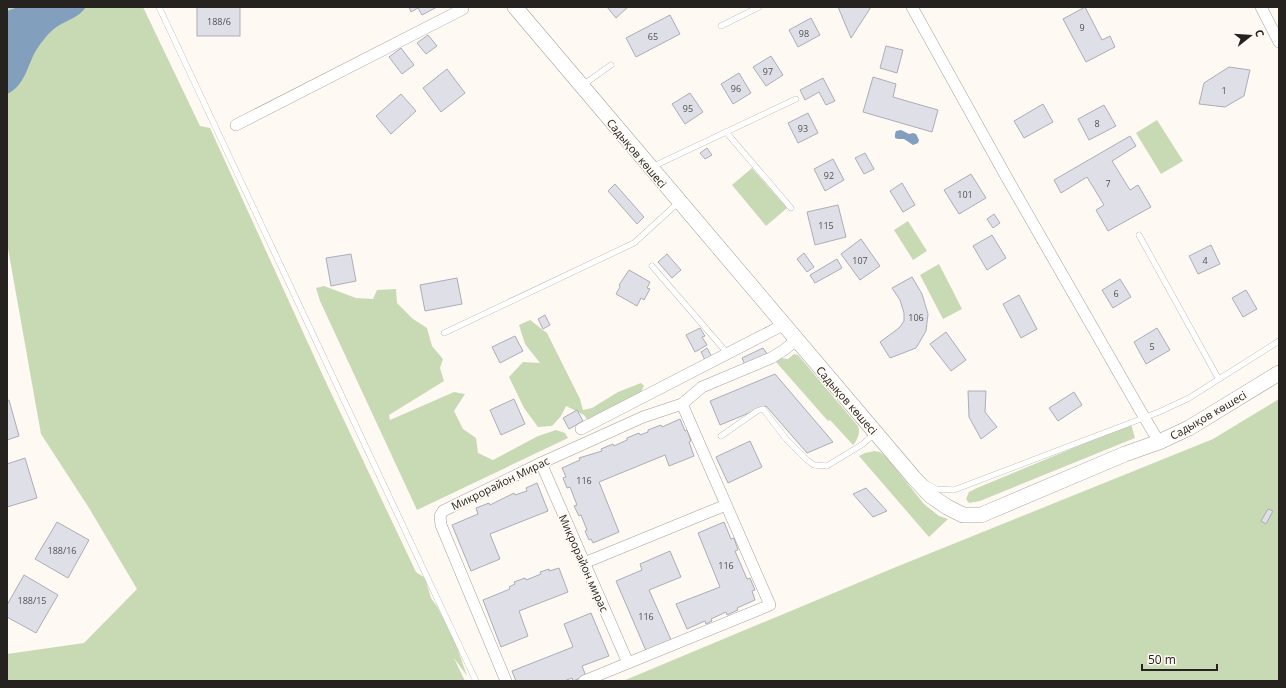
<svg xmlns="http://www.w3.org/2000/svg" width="1286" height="688" font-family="'Open Sans',sans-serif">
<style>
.green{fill:#c8dab4}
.water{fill:#839fbe}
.building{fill:#dedfe7;stroke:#acadb5}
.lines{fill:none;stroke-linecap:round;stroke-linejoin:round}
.lane-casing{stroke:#a59f99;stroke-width:6}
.street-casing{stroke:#a59f99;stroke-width:12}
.secondary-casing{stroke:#a59f99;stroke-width:16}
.lane{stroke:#fff;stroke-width:5.5}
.street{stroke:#fff;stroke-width:11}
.secondary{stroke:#fff;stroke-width:15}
.labels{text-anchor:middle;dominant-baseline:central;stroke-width:3.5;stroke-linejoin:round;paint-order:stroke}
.number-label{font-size:9px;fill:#535152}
.street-label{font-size:11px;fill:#252220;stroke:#fff9f4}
</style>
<rect width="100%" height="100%" fill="#fff9f4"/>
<g class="green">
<path d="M7,7H143L200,126L210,128L323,376L416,572L425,578L431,598L438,608L456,644L467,676L454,658L465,681H7V654L84,643L137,589L89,508L41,434L7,243Z"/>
<path d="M1157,120L1183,161L1161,174L1136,133Z"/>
<path d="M752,168L787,208L766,226L732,185Z"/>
<path d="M908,221L927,251L913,260L894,230Z"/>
<path d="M939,264L962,309L943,319L920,275Z"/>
<path d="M324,286L356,298L373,299L377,290L396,289L397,303L413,319L427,328L432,346L443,359L440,368L444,381L389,415L390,420L454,392L465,394L454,411L463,429L476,438L478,453L493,460L538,436L556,430L565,433L568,438L417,510L320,301L316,288Z"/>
<path d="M530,320L547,333L580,399L583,410L592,408L618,392L641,383L644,386L641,392L588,421L584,415L566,406L561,416L552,426L538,427L524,408L509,377L523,362L540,363L525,344L519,325Z"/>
<path d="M794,354L798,355L858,426C861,432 857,441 853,445L830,420L828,421L776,362L781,358L788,359Z"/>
<path d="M1279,399V681H623L896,567L1213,439Z"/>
<path d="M1131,424L1135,438L980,501L969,503L966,499L969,492L977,488Z"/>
<path d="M874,451L880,452L886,457L924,504L939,516L948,519L929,537L859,456L865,453Z"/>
</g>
<g class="water">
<path d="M18,7H86C78,18 69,19 58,26C50,31 44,39 39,46C27,62 27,85 7,94V11Z"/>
<path d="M901,130L909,134L913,133L916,134L919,140L918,143L913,145L904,139H898L895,138V134L896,131Z"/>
</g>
<g class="building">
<rect x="197" y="7" width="43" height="29"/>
<path d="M409,7H437L422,15L418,8L411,12Z"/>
<path d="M607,7H628L616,18Z"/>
<path d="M838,7H871L851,38Z"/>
<path d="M1085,7L1102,40L1110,36L1115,47L1086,62L1063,19Z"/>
<path d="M670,15L680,34L636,57L626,38Z"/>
<path d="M811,18L820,35L798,47L789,30Z"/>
<path d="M428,35L437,46L426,54L417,43Z"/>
<path d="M886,46L903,50L897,73L880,68Z"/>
<path d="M401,48L414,65L402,74L389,57Z"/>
<path d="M771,56L783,75L766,86L753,67Z"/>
<path d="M1229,67L1250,70L1244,96L1225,107L1199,104L1204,83Z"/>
<path d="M447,69L465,93L441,112L423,88Z"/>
<path d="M739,73L751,93L733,104L721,84Z"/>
<path d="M873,77L896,84L893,97L938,110L932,132L863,112Z"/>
<path d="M823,78L835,101L826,105L819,92L805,100L800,90Z"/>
<path d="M690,93L703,112L685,124L672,104Z"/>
<path d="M401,94L416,111L391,134L376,116Z"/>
<path d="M1043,104L1053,122L1024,138L1014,121Z"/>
<path d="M1104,105L1116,126L1089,140L1078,119Z"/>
<path d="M808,113L818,133L798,143L788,123Z"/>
<path d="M1130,136L1136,146L1112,161L1130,190L1138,185L1151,207L1108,231L1096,210L1104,205L1087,177L1061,193L1054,180Z"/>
<path d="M707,148L712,155L705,159L700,153Z"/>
<path d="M865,153L874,169L864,174L855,158Z"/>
<path d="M833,159L844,180L825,191L814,169Z"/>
<path d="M971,174L986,198L959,214L944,190Z"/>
<path d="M902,183L915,205L903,212L890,191Z"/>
<path d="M615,184L644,217L637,224L608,191Z"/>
<path d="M838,205L846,237L815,245L807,212Z"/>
<path d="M994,214L1000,223L993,228L987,219Z"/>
<path d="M992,235L1006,258L987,270L973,246Z"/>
<path d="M861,239L880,266L860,280L841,254Z"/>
<path d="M1211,245L1220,264L1198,274L1189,256Z"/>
<path d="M804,253L814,267L807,272L797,259Z"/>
<path d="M351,254L356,281L331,286L326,258Z"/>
<path d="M667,254L681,270L672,278L658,262Z"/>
<path d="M837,259L842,268L815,283L810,275Z"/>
<path d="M629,270L650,282L647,288L650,289L644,300L641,298L637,306L616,294L620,287L619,285Z"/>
<path d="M912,277L922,294L928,314L926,331L916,348L890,358L880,342L899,328L904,321V313L900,300L892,288Z"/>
<path d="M457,278L462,304L425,311L420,285Z"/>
<path d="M1120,279L1131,297L1113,308L1102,290Z"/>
<path d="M1246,290L1257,309L1243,317L1232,298Z"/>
<path d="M1019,295L1037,329L1021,338L1003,304Z"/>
<path d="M545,315L550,325L543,329L538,319Z"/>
<path d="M700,328L705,336L702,337L707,345L695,352L686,335Z"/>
<path d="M1157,328L1170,350L1146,364L1134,342Z"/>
<path d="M946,332L966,360L951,371L930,344Z"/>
<path d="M515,336L523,351L500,363L492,347Z"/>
<path d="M707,348L712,357L705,360L701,352Z"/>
<path d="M763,348L768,355L745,365L742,358Z"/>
<path d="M775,374L833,442L807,453L766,406L720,425L710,401Z"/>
<path d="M968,391H986L985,412L997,427L981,439L969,417Z"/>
<path d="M1074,392L1082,405L1058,421L1049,408Z"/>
<path d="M514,399L525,424L501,435L490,410Z"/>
<path d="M9,400L19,436L7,440V401Z"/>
<path d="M577,410L583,421L569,429L563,418Z"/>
<path d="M680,419L685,431L687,430L691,441L689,442L694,456L669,466L665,455L599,482L619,532L593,543L591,539L589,540L585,531L587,530L581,515L579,516L574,506L577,505L570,487L567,488L563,478L566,477L562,468L580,460L579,458L602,451L601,449L613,444L614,446L627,440V438L639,433L640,435L648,432V430L661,425L662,427Z"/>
<path d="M750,441L762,467L728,483L716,457Z"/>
<path d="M25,458L37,498L7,507V464Z"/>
<path d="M537,483L548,511L490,534L500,559L471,571L452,525L478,514L476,508L489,503L490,505L514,493L515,495L527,491L526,488Z"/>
<path d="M866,488L887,511L873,517L853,494Z"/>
<path d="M1268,509L1273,511L1266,524L1261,521Z"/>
<path d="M57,522L89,540L68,578L35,559Z"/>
<path d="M724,522L731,539L734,538L738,550L735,551L747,579L750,578L755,590L752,591L755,600L737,608L738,610L727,615L726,612L711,619L712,621L706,624L705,621L687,629L676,604L720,587L698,533Z"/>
<path d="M670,551L681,577L649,590L672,642L647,653L616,581L642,570L640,564Z"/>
<path d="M559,568L568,592L519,611L528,636L501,647L483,600L510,589L509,587L515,584L514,582L525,578L526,580L541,574L540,572L549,569V571Z"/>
<path d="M24,575L58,595L36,633L7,617V605Z"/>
<path d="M591,613L609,656L582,666L586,676L573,681L572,678L564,681H516L512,671L573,647L564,624Z"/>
</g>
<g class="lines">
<defs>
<g id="lane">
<path d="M159,7L476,681"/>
<path d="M721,26L759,7"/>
<path d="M583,85L611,65"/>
<path d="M726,132L791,208"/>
<path d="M652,167L796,99"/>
<path d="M1139,235L1218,378"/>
<path d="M652,266L728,354"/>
<path d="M444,333L634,243L679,202"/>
<path d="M721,436L757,411L763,409L787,440L807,460L814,465L827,466L863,444L875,433"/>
<path d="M927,484L936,489L954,490L1159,412L1189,398L1279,341"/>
</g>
<g id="street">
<path d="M912,7L1007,178L1140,410L1159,442"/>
<path d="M1261,7L1279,42"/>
<path d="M236,125L463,9"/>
<path d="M581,429L783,325"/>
<path d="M541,463L628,663"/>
<path d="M584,563L726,505"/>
<path d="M506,681L441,525L440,516L443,511L541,463L643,417L682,404L702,387L771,358L784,350L796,340"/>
<path d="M584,681L770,605L682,404"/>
</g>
<path id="secondary" d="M515,7L914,478L931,496L947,507L963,515H981L1125,454L1159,442L1189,428L1279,373"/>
</defs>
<use href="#lane" class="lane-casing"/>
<use href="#street" class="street-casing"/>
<use href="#secondary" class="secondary-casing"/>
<use href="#lane" class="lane"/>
<use href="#street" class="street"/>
<use href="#secondary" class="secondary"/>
</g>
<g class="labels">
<g class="number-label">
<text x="219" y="21">188/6</text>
<text x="1082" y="27">9</text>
<text x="804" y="33">98</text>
<text x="653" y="36">65</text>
<text x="768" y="71">97</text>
<text x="736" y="88">96</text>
<text x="1224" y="90">1</text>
<text x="688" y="108">95</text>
<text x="1097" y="123">8</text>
<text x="803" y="128">93</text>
<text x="829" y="175">92</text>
<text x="1108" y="183">7</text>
<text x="965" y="194">101</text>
<text x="826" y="225">115</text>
<text x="860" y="260">107</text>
<text x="1205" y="260">4</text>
<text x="1116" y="293">6</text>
<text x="916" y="317">106</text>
<text x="1152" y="346">5</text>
<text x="584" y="480">116</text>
<text x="62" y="550">188/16</text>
<text x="726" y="565">116</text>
<text x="32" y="600">188/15</text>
<text x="646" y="616">116</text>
</g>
<g class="street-label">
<text transform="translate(637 153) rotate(50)">Садықов көшесі</text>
<text transform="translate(847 400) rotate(49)">Садықов көшесі</text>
<text transform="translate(1208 415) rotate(-30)">Садықов көшесі</text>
<text transform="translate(500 483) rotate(-26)">Микрорайон Мирас</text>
<text transform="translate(584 563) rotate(66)">Микрорайон мирас</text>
</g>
</g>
<rect width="1286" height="688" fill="none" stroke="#252220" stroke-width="16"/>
<g transform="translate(1250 36) rotate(73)" stroke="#fff9f4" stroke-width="3" paint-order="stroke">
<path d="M0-3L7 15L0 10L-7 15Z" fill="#252220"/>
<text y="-6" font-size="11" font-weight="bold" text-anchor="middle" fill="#252220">С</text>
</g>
<path d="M1142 664v6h75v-6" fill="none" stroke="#252220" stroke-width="2"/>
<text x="1148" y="664" font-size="12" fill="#252220" stroke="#fff9f4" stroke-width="3" paint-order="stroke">50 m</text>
</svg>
